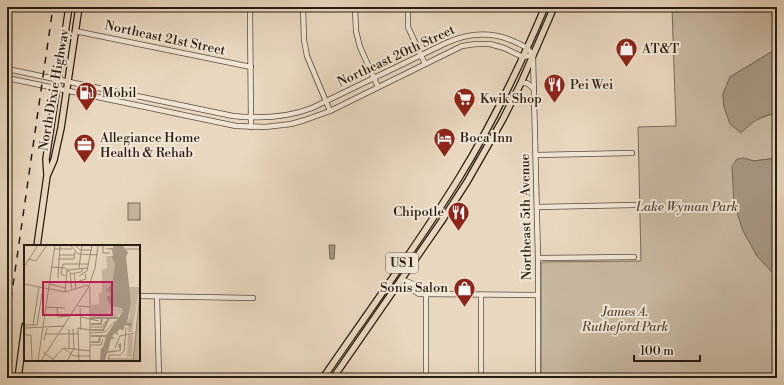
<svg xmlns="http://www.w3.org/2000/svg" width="784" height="385" font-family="'Libre Bodoni',serif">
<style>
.green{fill:#c8b8a2;stroke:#776a5a}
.water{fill:#a79885;stroke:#736657}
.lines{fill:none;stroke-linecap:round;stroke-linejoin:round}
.minor-casing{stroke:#574a3e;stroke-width:6}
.major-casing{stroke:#261b12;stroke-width:8}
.minor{stroke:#f1e6d6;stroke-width:4.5}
.major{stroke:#e9d8c0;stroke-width:5.5}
.rail{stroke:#261b12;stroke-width:1.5;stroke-dasharray:7 7;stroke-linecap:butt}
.labels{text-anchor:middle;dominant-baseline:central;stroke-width:4;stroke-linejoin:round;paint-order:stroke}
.shield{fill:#f1e6d6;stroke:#63584d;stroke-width:1}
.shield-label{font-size:12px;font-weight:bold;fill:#261b12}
.street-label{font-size:13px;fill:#261b12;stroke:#f1e6d6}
.poi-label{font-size:13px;fill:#261b12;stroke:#f1e6d6;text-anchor:start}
.park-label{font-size:13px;font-style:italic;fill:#574a3d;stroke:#f1e6d6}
.inset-river{fill:none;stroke:#a79885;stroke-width:2}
.inset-road{fill:none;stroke:#9b8c7a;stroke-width:1}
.view{fill:#c2185b;fill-opacity:0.15;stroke:#c2185b;stroke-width:2}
.inset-edge{fill:none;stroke:#261b12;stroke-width:2}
</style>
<rect width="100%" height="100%" fill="#e9d8c0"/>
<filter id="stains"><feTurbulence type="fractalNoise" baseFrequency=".005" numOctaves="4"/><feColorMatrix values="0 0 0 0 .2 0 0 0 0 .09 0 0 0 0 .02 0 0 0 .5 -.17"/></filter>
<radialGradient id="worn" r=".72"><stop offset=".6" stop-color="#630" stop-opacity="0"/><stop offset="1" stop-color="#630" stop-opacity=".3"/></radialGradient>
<g class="green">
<path d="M672,7H777V41L773,51L730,77L723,94L724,107L753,121L769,115L777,114V158L754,161L743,158L757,256L777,277V378H541V263L544,262L641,261L638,127L676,126Z"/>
<rect x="128" y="203" width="12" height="17"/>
</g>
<g class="water">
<path d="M777,41V114C763,113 751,123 741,133L730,124L724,107L723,94L730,77L773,51Z"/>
<path d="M743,158L754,161L777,158V277L757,256L743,231L734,203L732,166L737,159Z"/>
<path d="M329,245H335L334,259H330Z"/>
</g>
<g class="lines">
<defs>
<g id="minor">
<path d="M250,7L251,127"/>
<path d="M303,7L304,40L307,56L330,111"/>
<path d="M355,7L356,31L360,47L378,87"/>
<path d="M408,7V27L425,64"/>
<path d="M75,31L251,67"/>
<path d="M533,56L538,258V378"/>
<path d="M7,69L233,116C261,119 286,118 312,108L446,43C468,33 490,31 513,41C522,45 527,47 533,55"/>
<path d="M7,78L236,126L265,127L291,124L305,120L330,111L462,46L476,44H490L504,48L523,57L533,55"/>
<path d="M521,83H527L534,89"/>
<path d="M536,155L632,153"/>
<path d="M537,207L634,205"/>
<path d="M538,258L634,257"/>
<path d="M402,279L408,287L419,294L538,295"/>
<path d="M403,280C413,283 420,287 426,295"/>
<path d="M426,295V378"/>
<path d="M481,295V371"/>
<path d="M139,296L253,298"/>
<path d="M157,297L159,378"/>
</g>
<g id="major">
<path d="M47,174L46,159L69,7"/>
<path d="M37,246L47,176L54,160L61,128L79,7"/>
<path d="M18,378L25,326"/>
<path d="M323,378C368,312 417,246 459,178C493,123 520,66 545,7"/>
<path d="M333,378L441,222L467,182L503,119L521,83L554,7"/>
</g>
</defs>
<use href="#minor" class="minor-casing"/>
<use href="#major" class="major-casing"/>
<use href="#minor" class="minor"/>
<use href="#major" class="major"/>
<path class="rail" d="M7,327L53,7"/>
</g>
<defs>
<symbol id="shop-pin" viewBox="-11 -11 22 30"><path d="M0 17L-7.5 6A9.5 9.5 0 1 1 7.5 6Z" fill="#8f2418" stroke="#f1e6d6"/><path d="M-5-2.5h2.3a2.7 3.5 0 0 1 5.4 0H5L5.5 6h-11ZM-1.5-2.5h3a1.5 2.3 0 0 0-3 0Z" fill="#fff"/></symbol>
<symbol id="restaurant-pin" viewBox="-11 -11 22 30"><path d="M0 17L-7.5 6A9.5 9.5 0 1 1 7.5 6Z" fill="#8f2418" stroke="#f1e6d6"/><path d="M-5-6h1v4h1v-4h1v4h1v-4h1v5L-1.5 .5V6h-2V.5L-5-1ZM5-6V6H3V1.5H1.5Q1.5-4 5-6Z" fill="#fff"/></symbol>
<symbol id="fuel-pin" viewBox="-11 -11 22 30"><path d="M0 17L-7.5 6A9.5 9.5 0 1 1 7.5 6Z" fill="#8f2418" stroke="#f1e6d6"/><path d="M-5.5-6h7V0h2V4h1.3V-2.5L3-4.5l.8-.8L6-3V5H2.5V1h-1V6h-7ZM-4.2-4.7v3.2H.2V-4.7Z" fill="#fff"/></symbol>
<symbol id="supermarket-pin" viewBox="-11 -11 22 30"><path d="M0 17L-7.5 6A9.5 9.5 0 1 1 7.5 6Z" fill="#8f2418" stroke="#f1e6d6"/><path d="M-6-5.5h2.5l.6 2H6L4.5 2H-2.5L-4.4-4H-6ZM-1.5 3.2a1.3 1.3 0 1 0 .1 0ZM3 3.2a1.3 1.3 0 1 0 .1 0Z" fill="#fff"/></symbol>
<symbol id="hotel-pin" viewBox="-11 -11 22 30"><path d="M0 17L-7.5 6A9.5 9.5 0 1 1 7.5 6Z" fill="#8f2418" stroke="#f1e6d6"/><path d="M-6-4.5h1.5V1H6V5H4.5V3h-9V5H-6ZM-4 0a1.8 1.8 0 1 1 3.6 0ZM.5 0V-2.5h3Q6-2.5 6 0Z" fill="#fff"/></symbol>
<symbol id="office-pin" viewBox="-11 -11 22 30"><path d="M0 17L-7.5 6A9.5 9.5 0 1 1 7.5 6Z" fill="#8f2418" stroke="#f1e6d6"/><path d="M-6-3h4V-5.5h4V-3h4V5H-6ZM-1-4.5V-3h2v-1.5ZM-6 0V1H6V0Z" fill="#fff"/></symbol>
</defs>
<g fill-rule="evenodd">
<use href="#shop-pin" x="614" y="36" width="25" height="34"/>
<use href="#restaurant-pin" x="542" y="72" width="25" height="34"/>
<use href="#fuel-pin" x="74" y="80" width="25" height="34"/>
<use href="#supermarket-pin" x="452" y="86" width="25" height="34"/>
<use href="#hotel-pin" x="432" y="126" width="25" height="34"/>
<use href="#office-pin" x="72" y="132" width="25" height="34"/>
<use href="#restaurant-pin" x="446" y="200" width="25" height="34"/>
<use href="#shop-pin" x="452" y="276" width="25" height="34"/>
</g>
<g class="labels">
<rect class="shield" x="386" y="253" width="32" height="20" rx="3"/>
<g class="shield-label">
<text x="402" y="263">US 1</text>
</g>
<g class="street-label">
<text transform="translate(165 38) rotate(12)">Northeast 21st Street</text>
<text transform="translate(396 56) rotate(-25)">Northeast 20th Street</text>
<text transform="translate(54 90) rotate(-80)">North Dixie Highway</text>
<text transform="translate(526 217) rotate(-91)">Northeast 5th Avenue</text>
</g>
<g class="poi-label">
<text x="642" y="49">AT&amp;T</text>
<text x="570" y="85">Pei Wei</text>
<text x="102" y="93">Mobil</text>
<text x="480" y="99">Kwik Shop</text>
<text x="100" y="138">Allegiance Home<tspan x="100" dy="15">Health &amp; Rehab</tspan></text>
<text x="460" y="138">Boca Inn</text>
<text x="444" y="212" text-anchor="end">Chipotle</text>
<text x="448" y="288" text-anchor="end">Sonis Salon</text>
</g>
<g class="park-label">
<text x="687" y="207">Lake Wyman Park</text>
<text x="625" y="312">James A.<tspan x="625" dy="15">Rutheford Park</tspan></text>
</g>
</g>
<g transform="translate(24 245)">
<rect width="116" height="116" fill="#e9d8c0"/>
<path d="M82,12H86L91,19L88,38L83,43L88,50L84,51L99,66L93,72H67V60L75,59V48L78,47V25L83,23ZM105,42H116L108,87H104L103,82H107L106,77L103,78L106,70ZM116,53L115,116H109ZM104,89L109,90L108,112H103Z" fill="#c8b8a2"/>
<path d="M90,0H98L104,7L102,12L107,59L103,78L108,77L107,82L101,80L99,86L96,84L93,87L95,91L91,88L88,91L91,94H87L84,106L96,105L94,100L97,98V91V106L83,108L81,116H76L77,103L79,102L83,89L99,66L97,63L87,61L83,54V51L88,50L82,45L88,38L91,19L87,12H80L89,11L88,5L80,3H89Z" fill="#a79885"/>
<path class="inset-river" d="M67,73H94M67,79H77L78,73M67,85H79L85,73M67,91H84M67,97H75L76,91"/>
<path class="inset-road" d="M46,0L54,9L74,10M51,0L56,5H68M79,0V8H86M30,4H48M102,4H116M35,10H50M4,14L12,16L23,0M34,14H50L51,7M0,22L14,0M27,22L41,23L47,28M55,23L58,0M50,28L52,43M41,31L37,29L39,19H65M55,31L63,26L68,0M34,33L36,0M55,36L62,34L61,29M0,39L41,47L64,40M26,39L41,43M66,42V116M48,45L46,29L57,27L59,23M41,47L43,25L64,23M54,61L66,62M22,62L41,63M33,63L34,72L45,71M56,63L57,85M57,72L75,76M0,80H13L19,43M9,80L15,42M66,82H78L82,76M0,83L40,81M45,84V103M66,88L81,87L91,76M21,89H34M35,89H54M0,90H7L8,116M20,95L23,83M66,100H77L79,94M39,103L50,111H66M40,103L66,106M91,103L96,91L110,88M19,107L31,116M29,114L39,103M85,114H109M14,116L31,0M17,116L64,43L71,23L74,0M43,116L50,103L49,84M55,116L54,83L66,85M84,116L85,110H96L100,106L102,83M109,116L116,48"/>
<path class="view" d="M19,37H88V70H19Z"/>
<rect width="116" height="116" class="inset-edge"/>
</g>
<rect width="784" height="385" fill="none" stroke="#e9d8c0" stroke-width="24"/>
<rect x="8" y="8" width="768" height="369" fill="none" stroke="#261b12" stroke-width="2"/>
<rect x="12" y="12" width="760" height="361" fill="none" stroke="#261b12"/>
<path d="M634 355v6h66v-6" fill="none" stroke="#261b12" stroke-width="2"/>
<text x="640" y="355" font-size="12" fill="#261b12" stroke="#f1e6d6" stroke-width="3" paint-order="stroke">100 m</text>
<rect width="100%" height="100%" filter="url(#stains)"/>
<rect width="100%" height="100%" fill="url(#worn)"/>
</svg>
